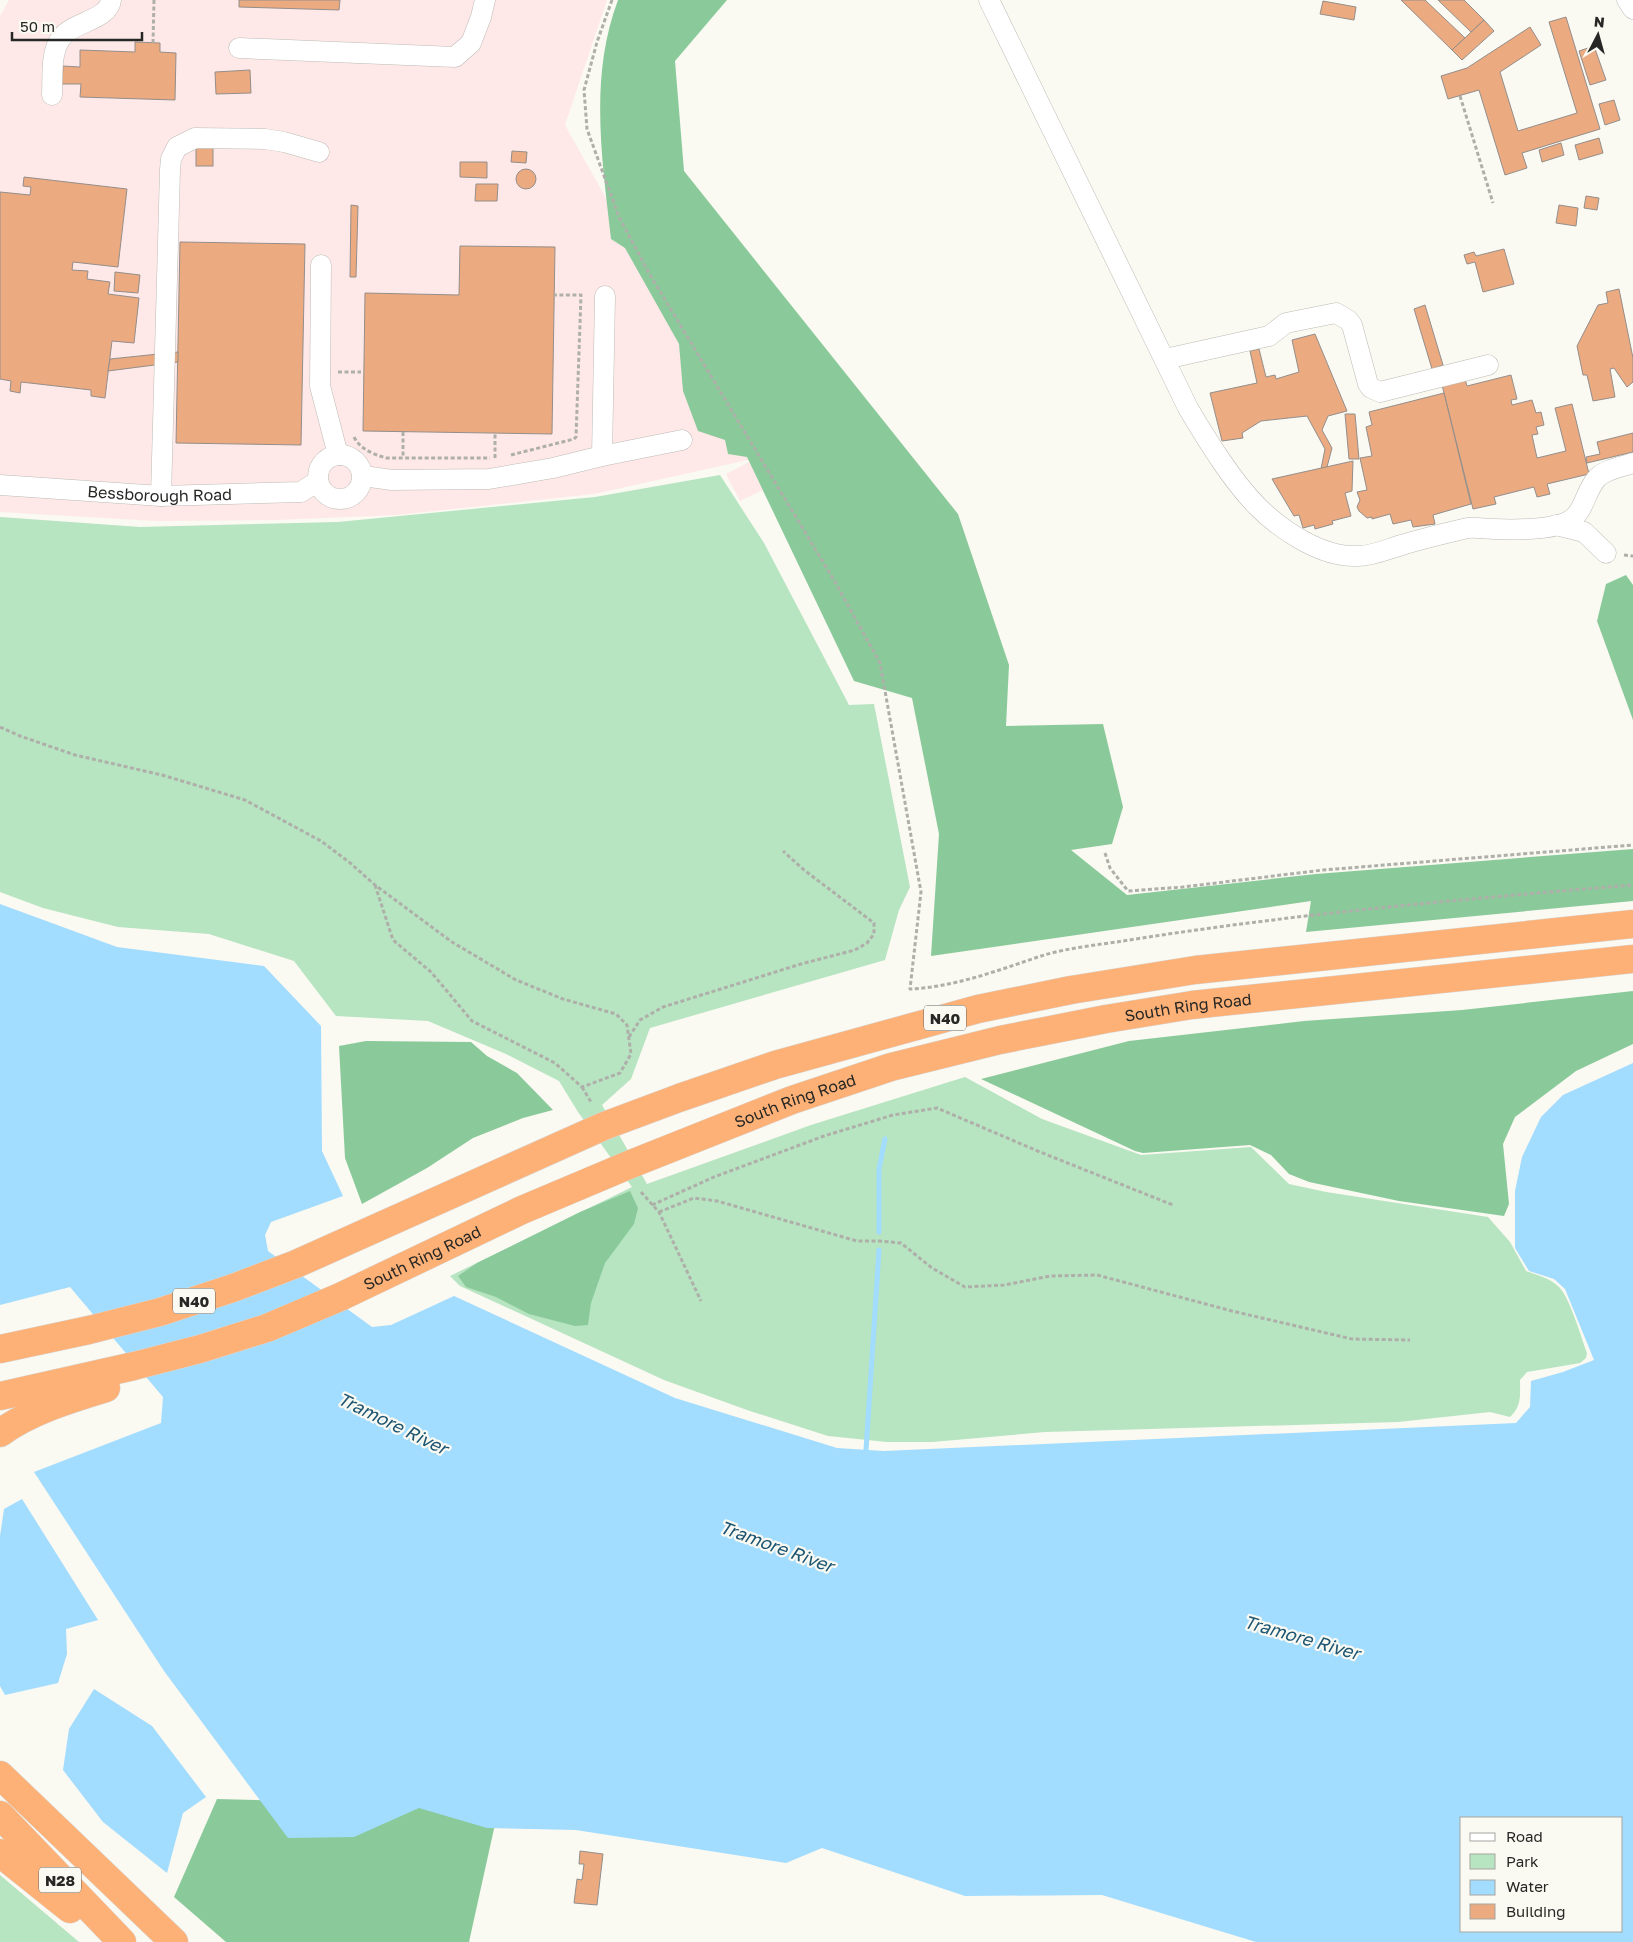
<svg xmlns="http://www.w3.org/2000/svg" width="1633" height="1942" font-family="'Golos Text',sans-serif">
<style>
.industrial{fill:#ffe9e8}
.green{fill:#b7e4c1}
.forest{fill:#8aca9a}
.water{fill:#a2dcfe;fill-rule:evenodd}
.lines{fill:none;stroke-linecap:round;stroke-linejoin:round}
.stream{stroke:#a2dcfe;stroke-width:5}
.building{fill:#ebaa7f;stroke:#948e8b}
.minor-casing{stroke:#bcbbb5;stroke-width:21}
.highway-casing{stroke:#d8d8d8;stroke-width:29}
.path{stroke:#afafaa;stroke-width:3;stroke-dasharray:4 2.5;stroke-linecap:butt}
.minor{stroke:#fff;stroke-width:20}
.highway{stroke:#fdb176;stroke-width:28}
.labels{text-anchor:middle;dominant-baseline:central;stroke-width:4.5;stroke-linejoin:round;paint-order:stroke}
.shield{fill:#faf9f2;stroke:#666662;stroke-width:1}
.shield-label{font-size:15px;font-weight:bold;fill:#272725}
.street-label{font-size:16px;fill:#272725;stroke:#faf9f2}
.water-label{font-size:18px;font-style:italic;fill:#1d5673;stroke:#faf9f2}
</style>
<rect width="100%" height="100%" fill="#faf9f2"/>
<g class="industrial">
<path d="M9,0H607L565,125L752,459L594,494L397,515L276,520L156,521L0,512V16Z"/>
<path d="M753,460L767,488L740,501L726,474Z"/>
</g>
<g class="green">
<path d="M720,475L764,543L849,705L874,704L910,887L899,910L885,960L650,1028L631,1079L602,1105L647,1184L811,1125L965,1077L1042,1119L1141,1155L1251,1147L1289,1184L1326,1192L1488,1217L1510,1242L1526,1271C1537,1275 1550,1278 1559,1287C1570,1298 1581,1337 1587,1353L1586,1358L1580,1363L1527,1372L1520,1380C1520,1395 1522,1406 1510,1417L1490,1412L1398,1422L1045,1432L932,1442H887L828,1436L747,1410L664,1380L460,1286L450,1276L632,1187L578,1112L559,1081L506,1054L428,1021L336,1016L294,961L209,934L118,927L43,908L0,892V517L140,527L338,522L595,497Z"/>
<path d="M0,1875L79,1942H0Z"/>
</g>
<g class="forest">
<path d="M618,0H727L675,61L684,171L958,514L1009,665L1006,726L1103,724L1123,807L1112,844L1071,850L1127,895L1316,874L1633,849V901L1306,932L1311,901L931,956L939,834L912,698L854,681L747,457L728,454L725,440L698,431L683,391L679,344L625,248L611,239C602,159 589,77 618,0Z"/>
<path d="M1626,575L1633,585V720L1597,621L1606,584Z"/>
<path d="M1633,991V1044L1576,1071L1515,1117L1503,1144L1509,1204L1504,1216L1399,1201L1309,1182L1289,1174L1271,1155L1250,1145L1143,1153L1135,1151L981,1079L1129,1041L1304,1021L1462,1010Z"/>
<path d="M366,1041L471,1042L487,1056L517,1073L553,1110L523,1118L473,1138L427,1168L362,1204L345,1158L339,1046Z"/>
<path d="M630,1191L638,1208L634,1224L605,1263L591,1303L588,1325L575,1326L529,1314L496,1297L466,1287L458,1276L477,1263L580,1212Z"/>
<path d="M217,1799L499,1806L469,1942H226L174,1897Z"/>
</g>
<g class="water">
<path d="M0,904L117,947L264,966L321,1026L322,1151L343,1196L271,1222L265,1235L268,1251L372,1327L391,1325L454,1296L675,1398L837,1448L884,1451L1516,1423L1530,1407L1531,1381L1563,1372L1594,1360L1565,1289L1554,1279L1529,1271L1515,1248V1191L1522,1157L1541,1117L1563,1095L1633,1063V1942H1256L1102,1895L965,1896L822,1848L786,1863L576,1830L487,1828L419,1808L354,1837L288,1838L164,1671L34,1472L161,1423L163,1397L70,1287L0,1305ZM1462,1818H1622V1931H1462Z"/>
<path d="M22,1499L98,1620L66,1629L67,1654L58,1683L5,1695L0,1686V1536L4,1509Z"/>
<path d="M94,1689L152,1726L206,1797L183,1813L167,1873L103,1822L63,1770L69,1729Z"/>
</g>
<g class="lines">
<g class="stream">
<path d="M879,1232V1169L885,1139"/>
<path d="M866,1450L879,1250"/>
</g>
</g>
<g class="building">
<path d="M239,0H340L339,10L239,7Z"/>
<path d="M1401,0H1425L1465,38L1452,50Z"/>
<path d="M1438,0H1464L1484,20L1471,32Z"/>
<path d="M1323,1L1356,7L1354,20L1320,14Z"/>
<path d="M1566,17L1600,129L1522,153L1527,168L1505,175L1479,90L1448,99L1441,76L1467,68L1530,27L1541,45L1500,72L1518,131L1577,113L1549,22Z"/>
<path d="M1484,20L1494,31L1462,60L1452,50Z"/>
<path d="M135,42L160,43V52L176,53L175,100L80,97L81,84H62L63,66L80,67V50L135,52Z"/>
<path d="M1594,46L1606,80L1590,85L1579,51Z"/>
<path d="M250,70L251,93L216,94L215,72Z"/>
<path d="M1614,100L1620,120L1605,125L1599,104Z"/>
<path d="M1599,138L1603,153L1579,160L1575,145Z"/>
<path d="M1561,143L1564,155L1542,162L1539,150Z"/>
<rect x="196" y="148" width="17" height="18"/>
<path d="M512,151L527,152L526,163L511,162Z"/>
<path d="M460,162H487V178L460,177Z"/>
<circle cx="526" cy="179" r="10"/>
<path d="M24,177L127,189L118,267L73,262L72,270L88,271L87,279L110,282L108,294L139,298L134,343L112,341L105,398L91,396V390L21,382L20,393L10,391L11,381L0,379V192L30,195L31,187L23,186Z"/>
<path d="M476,184H498L497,201H475Z"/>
<path d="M1586,196L1599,198L1597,210L1584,208Z"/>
<path d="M351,205L358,206L356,277H350Z"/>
<path d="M1559,205L1578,208L1576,226L1556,223Z"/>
<path d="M180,242L305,244L301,445L176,443Z"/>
<path d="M460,246L555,247L552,434L363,431L365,293L459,295Z"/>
<path d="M1504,249L1514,284L1483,292L1475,262L1467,264L1464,255L1474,252L1476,256Z"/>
<path d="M115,272L140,275L138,293L114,291Z"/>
<path d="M1619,289L1633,358V382L1627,387L1614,368L1610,369L1615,397L1593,401L1587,375H1583L1577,346L1598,305L1608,303L1606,292Z"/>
<path d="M1425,305L1443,365L1432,369L1414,309Z"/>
<path d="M1315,334L1347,411L1328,416L1322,430L1332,448L1327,467L1321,469L1325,449L1307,416L1261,421L1242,433L1243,438L1222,441L1210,393L1257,383L1250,351L1259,349L1266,377L1275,375L1276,379L1299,372L1292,340Z"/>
<path d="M178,352V362L108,371L110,359Z"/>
<path d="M1511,375L1517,399L1511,400L1512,405L1532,400L1536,413L1541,412L1544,425L1536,427L1538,434L1532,435L1537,458L1566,451L1555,408L1572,404L1589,474L1547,484L1550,494L1537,497L1534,487L1494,497L1496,504L1473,509L1442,385L1465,379L1467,386Z"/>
<path d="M1444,393L1471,504L1433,515L1435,524L1413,527L1411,520L1393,524L1390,514L1372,519V517L1367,518L1359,511L1357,507L1360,500L1357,492L1367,490L1360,458L1372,456L1366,427L1372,425L1369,412Z"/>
<path d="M1345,414H1355L1359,459H1349Z"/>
<path d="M1633,433V452L1587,463L1586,457L1600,454L1597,442Z"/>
<path d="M1353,461L1352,491L1345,493L1351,516L1332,521L1333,524L1315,529L1314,525L1303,528L1299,515L1294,516L1272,479Z"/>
<path d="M580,1851L603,1854L597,1905L574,1903L577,1879L582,1880L584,1864H579Z"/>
</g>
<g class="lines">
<defs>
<g id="minor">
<path d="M989,0L1188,408C1207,440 1232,481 1258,507C1282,531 1323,558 1358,556C1374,556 1390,548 1405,544C1425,538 1447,533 1468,528C1476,527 1486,529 1494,529C1513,530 1553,530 1569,521C1585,512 1585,490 1598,477C1607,469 1621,467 1633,463"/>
<path d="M1627,0L1633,9"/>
<path d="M239,48L455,57L471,43L481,17L485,0"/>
<path d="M52,95C53,77 50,53 61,38C72,22 109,20 111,0"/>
<path d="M321,265L320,386L338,455"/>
<path d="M1165,359L1269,336L1286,323L1336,313L1348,320L1352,325L1368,384L1371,388L1380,392L1488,365"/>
<circle cx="340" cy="477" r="22"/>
<path d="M602,456L605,296"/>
<path d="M363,476L392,480L489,479L553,468L602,456L682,440"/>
<path id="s1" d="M0,485L161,496L301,492L318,481"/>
<path d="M161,496L170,170L171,159L177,147L195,138L265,139L284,142L319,152"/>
<path d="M1556,525L1584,532L1606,553"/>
</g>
<g id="highway">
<path d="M0,1349L89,1330L160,1312L233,1288L296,1264L604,1126L679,1098L775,1065L978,1009L1071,990L1195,970L1633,924"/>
<path id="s2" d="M0,1396L134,1366L200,1349L267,1328L340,1297L522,1210L631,1164L792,1100L891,1067L1000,1040L1106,1019L1192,1005L1633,959"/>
<path d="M0,1433C30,1411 70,1399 106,1388"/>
<path d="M0,1775L174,1942"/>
<path d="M0,1815L122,1942"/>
<path d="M0,1853L70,1909"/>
</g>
</defs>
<use href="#minor" class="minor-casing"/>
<use href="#highway" class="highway-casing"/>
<g class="path">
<path d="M612,0L597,42L584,90L587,129L619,217L649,273L835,582L880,663L921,892L910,989C955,987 999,970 1041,956C1066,948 1097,945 1123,941C1292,914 1463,899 1633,885"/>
<path d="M153,43L154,0"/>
<path d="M1460,96L1493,203"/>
<path d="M338,372H361"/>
<path d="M403,432V457"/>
<path d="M354,437C360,449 373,454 386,458H490"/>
<path d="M511,455L574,439L576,437L581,295H554"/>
<path d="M495,458V433"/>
<path d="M1624,555L1633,556"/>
<path d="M0,727L20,736L75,755L162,775L245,800L321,841L349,862L375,885L452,942L516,980L563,999L616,1014L627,1025L631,1054L620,1073L582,1087L555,1063L472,1021L431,972L393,940L375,885"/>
<path d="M1105,853L1110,868L1128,891L1183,887L1323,870L1633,845"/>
<path d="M629,1037L640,1020L663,1007L801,964L855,950L867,943L874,934V923L804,870L783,851"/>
<path d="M582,1087L591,1102"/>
<path d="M641,1192L659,1212L701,1301"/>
<path d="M652,1205L714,1177L824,1136L893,1115L937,1108L1040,1152L1173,1205"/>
<path d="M659,1212L694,1198L717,1201L857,1241H879L901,1243L932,1268L965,1287L1004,1285L1050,1276L1097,1275L1232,1311L1352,1339L1410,1340"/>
</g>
<use href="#minor" class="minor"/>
<use href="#highway" class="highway"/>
</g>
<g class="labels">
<g class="shield">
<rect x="924" y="1005.5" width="42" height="25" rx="4"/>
<rect x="173" y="1288.5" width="42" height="25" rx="4"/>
<rect x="39" y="1867.5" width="42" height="25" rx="4"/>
</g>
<g class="shield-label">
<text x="945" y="1018">N40</text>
<text x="194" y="1301">N40</text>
<text x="60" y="1880">N28</text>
</g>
<g class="street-label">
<text stroke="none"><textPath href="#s1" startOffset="160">Bessborough Road</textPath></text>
<text stroke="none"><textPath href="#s2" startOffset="1256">South Ring Road</textPath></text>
<text stroke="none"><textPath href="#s2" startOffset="851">South Ring Road</textPath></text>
<text stroke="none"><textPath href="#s2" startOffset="446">South Ring Road</textPath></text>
</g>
<g class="water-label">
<text transform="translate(393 1423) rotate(26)">Tramore River</text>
<text transform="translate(777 1546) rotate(20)">Tramore River</text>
<text transform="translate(1302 1637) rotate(16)">Tramore River</text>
</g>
</g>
<rect x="1460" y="1817" width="162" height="115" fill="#faf9f2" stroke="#a6a5a0"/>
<rect x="1470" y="1833" width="25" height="8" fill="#ffffff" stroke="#a6a5a0"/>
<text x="1506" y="1842" font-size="15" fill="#272725">Road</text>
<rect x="1470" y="1854" width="25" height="15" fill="#b7e4c1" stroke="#a6a5a0"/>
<text x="1506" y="1867" font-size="15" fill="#272725">Park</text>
<rect x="1470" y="1880" width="25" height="15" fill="#a2dcfe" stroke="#a6a5a0"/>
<text x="1506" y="1892" font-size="15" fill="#272725">Water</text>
<rect x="1470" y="1904" width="25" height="15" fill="#ebaa7f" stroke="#a6a5a0"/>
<text x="1506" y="1917" font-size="15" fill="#272725">Building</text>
<g transform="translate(1598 35) rotate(6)" stroke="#faf9f2" stroke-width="4" paint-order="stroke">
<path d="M0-4L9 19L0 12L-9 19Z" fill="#272725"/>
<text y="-8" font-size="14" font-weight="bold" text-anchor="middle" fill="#272725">N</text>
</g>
<path d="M12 32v8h130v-8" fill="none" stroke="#272725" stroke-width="2.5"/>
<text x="20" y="32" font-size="15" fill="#272725" stroke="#faf9f2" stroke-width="4" paint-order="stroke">50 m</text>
</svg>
